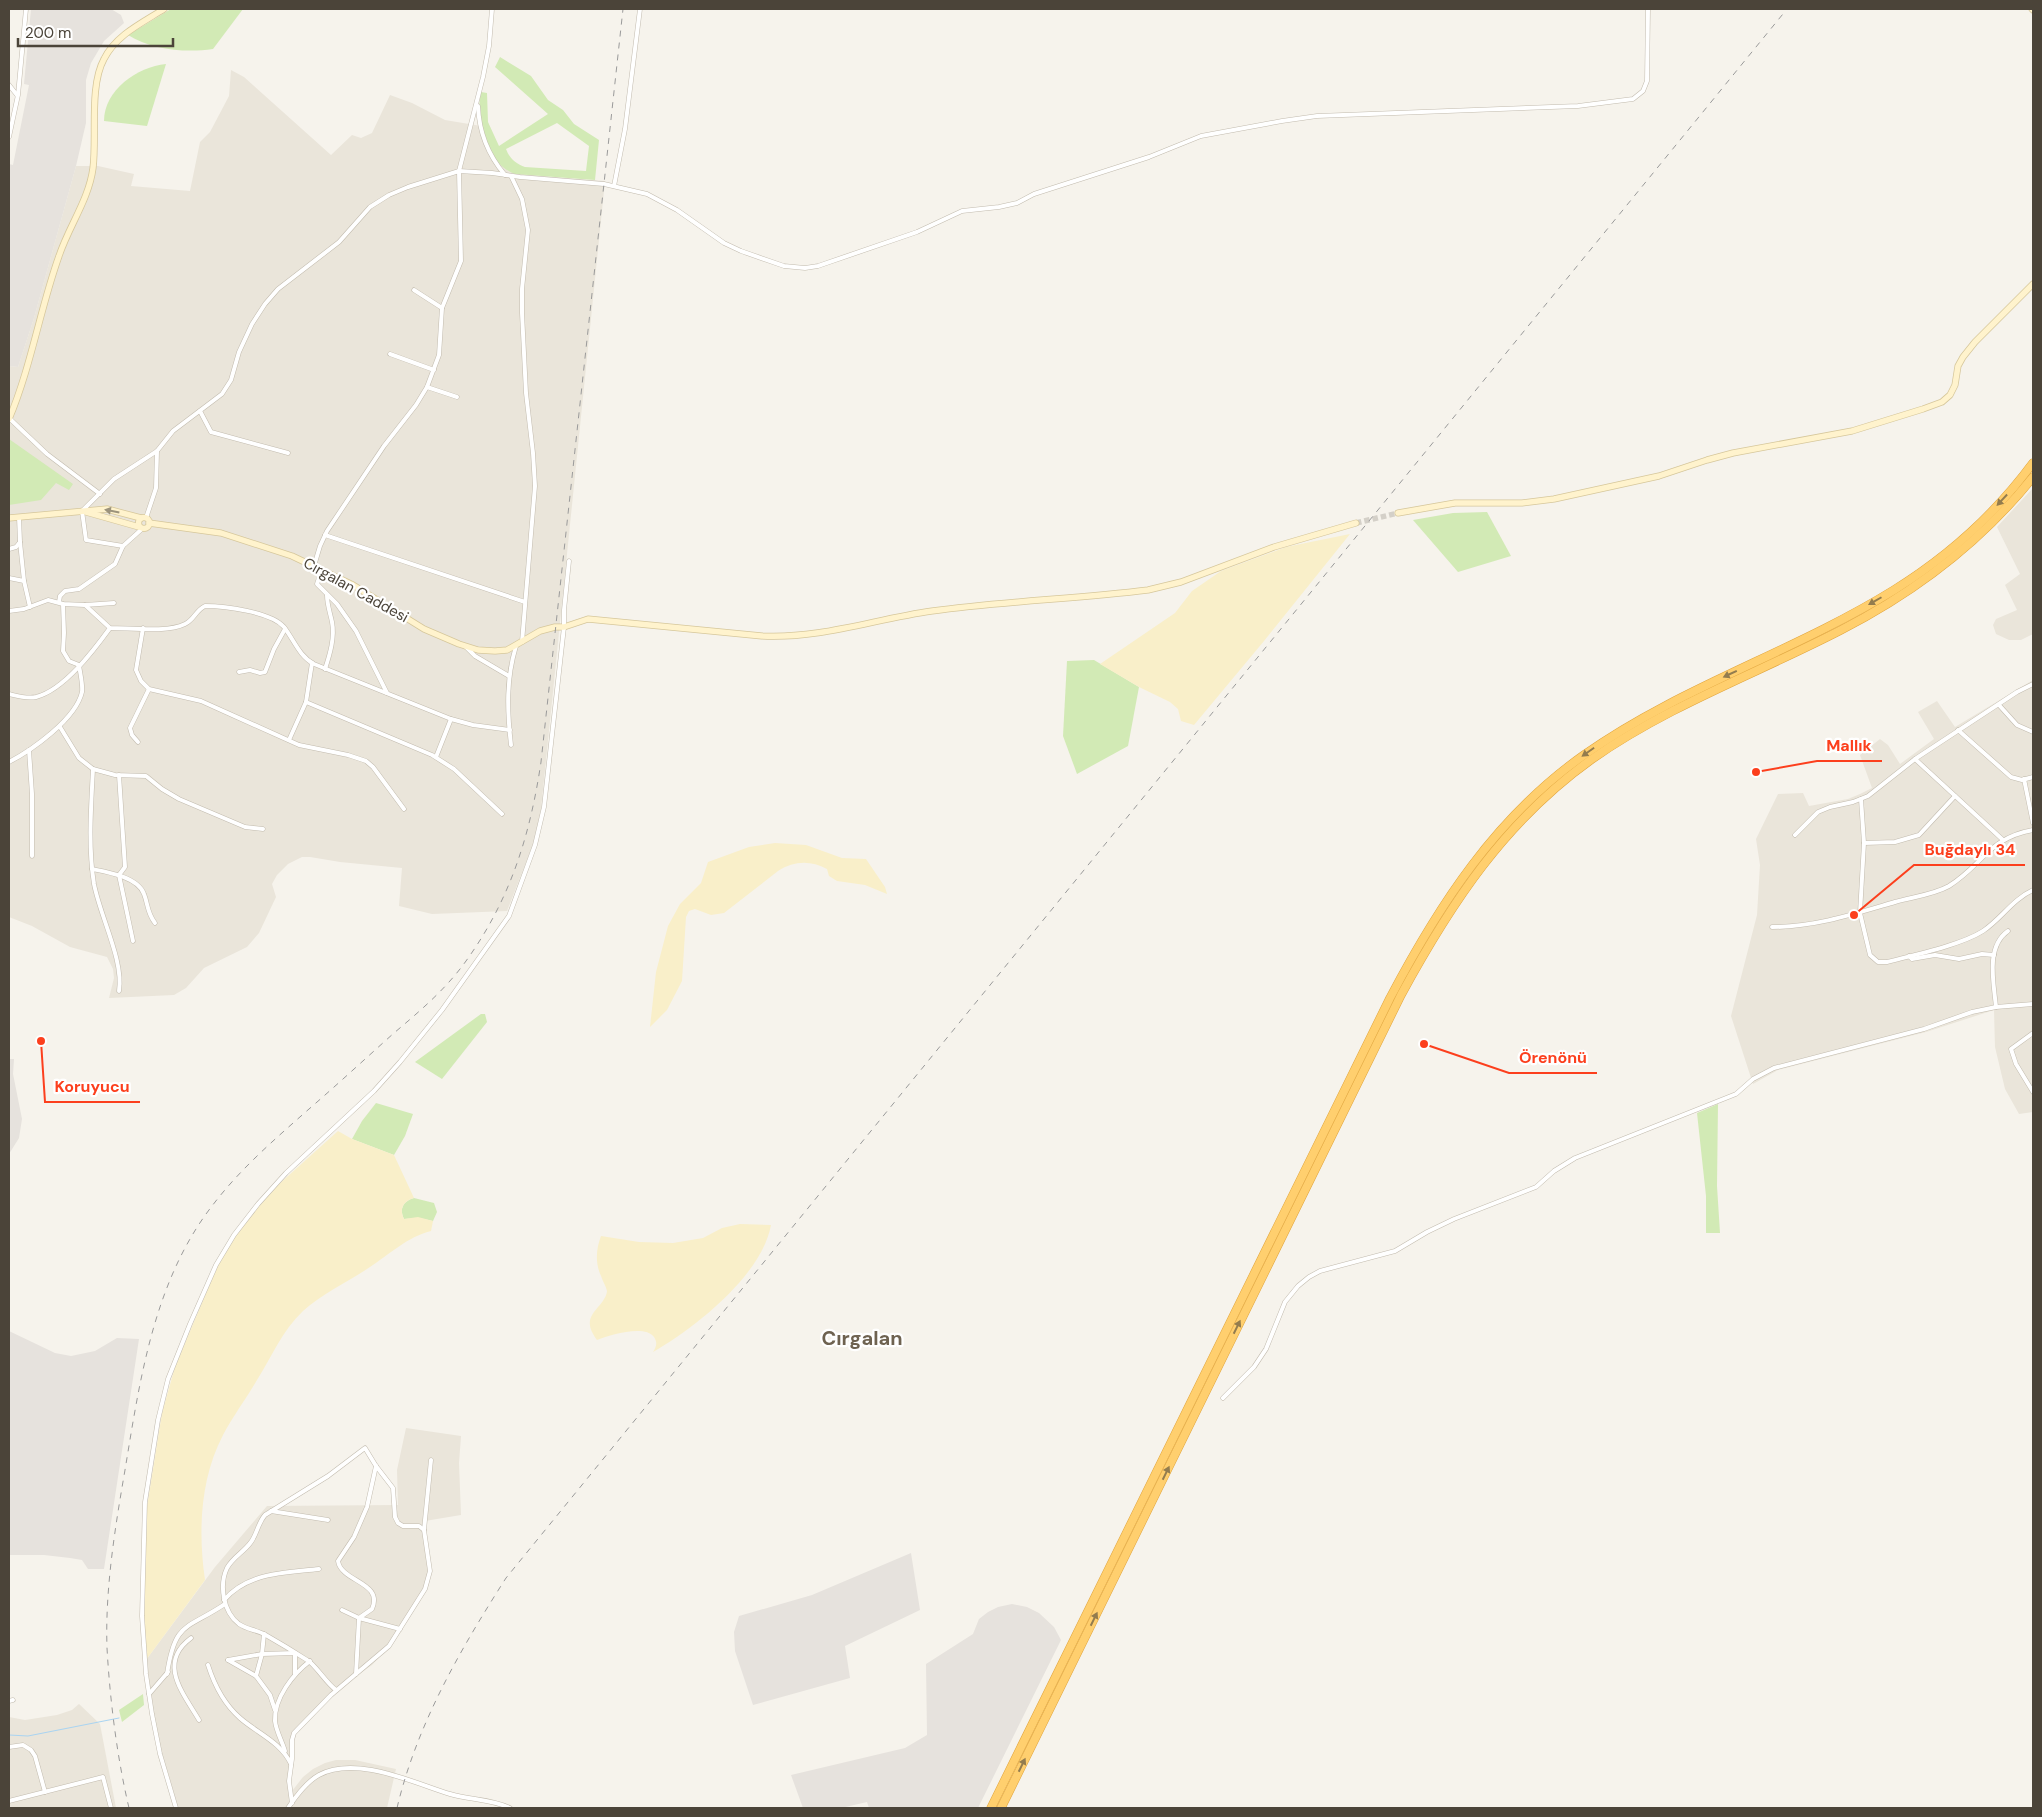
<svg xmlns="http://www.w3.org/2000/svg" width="2042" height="1817" font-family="'DM Sans',sans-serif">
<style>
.residential{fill:#eae5da}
.industrial{fill:#e6e2dd}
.green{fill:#d2eab5;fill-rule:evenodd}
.sand{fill:#f9efc9}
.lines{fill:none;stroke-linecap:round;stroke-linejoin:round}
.stream{stroke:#a9d4f2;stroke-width:1}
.secondary-tunnel{stroke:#d4d0c8;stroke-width:5.5;stroke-dasharray:5.5 3;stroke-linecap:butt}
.street-casing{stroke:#c2bbae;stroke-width:5}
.secondary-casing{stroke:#d6c79b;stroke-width:7}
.highway-casing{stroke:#e0a43c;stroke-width:9}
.street{stroke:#fff;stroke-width:4}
.secondary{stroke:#fff3cd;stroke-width:5.5}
.highway{stroke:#ffcf6e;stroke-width:8}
.rail{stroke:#9a9a9a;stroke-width:1;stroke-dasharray:6 6;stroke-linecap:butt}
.oneway{fill:#937c4e}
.oneway2{fill:#9c937c}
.labels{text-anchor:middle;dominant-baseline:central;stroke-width:4.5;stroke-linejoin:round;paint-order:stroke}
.street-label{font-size:15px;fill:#4b4439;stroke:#fff}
.district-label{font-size:20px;font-weight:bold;fill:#6e6250;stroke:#fff}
.leader{fill:none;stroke:#fc3f1d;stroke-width:2}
.callout-dot{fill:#fc3f1d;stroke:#fff;stroke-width:2}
.callout-label{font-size:16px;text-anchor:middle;font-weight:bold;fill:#fc3f1d;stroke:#fff;stroke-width:4.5;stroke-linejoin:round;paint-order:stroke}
</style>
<rect width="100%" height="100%" fill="#f6f3ec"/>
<g class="residential">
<path d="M231,70L244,77L331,155L352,135L361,138L372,133L390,95L412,103L445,120L481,126L508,171L512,172L519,174L605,181L539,829L507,911L432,914L399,906L402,868L340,862L310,857H302L288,864L277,875L272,884L276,897L259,933L247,947L204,968L186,988L174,995L109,998L114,978L113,969L107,957L70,947L32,926L9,917V366L18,367L34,318L76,166H98L134,174L131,186L190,191L200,142L210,132L229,96Z"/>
<path d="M2033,488V634L2021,640H2009L1996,634L1993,625L1996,619L2017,610L2005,585L2020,574L1997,527Z"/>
<path d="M2033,680V1112L2019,1114L2005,1089L1995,1047L1994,1010L1926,1032L1778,1070L1753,1084L1731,1016L1757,915L1760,865L1756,839L1778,794L1803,793L1809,806L1848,799L1860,794L1872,788L1860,755L1880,739L1888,745L1900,764L1934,739L1918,712L1937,701L1955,727Z"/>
<path d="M406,1428L461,1436L459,1463L461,1515L425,1521L431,1571L429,1584L386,1650L372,1665L346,1683L325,1702L295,1734L293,1741V1766L290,1782L292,1791L303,1777L313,1769L325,1763L336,1760H355L396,1769L387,1808H177L176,1800L155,1729L146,1660L215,1567L267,1506L398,1505L397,1470Z"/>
<path d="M79,1704L100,1724L116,1808H9V1717L25,1720L57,1715L72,1710Z"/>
</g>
<g class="industrial">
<path d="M31,9H111L121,15L124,23L104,41L91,63L86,80V123L76,166L34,318L18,367L9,366V164L13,165L29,85L24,84Z"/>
<path d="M9,1059H14L13,1074L22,1119L19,1138L9,1154Z"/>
<path d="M9,1331L55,1353L71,1356L95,1351L117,1338L139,1339L104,1569H88L82,1560L70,1558L44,1555H9Z"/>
<path d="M911,1553L920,1610L845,1646L850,1678L753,1705L735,1651L734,1632L739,1616L812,1595Z"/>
<path d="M1012,1604L1027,1607L1039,1613L1054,1627L1061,1640L978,1808H869L867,1802L841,1808H803L791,1775L905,1748L927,1735L926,1664L973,1634L979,1619L988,1612L998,1607Z"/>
</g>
<g class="green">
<path d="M171,9H243L213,49C186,53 151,50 128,35Z"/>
<path d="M500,57L531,76L548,100L563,110L574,124L599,140L595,180L515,174C485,163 475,120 481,92L487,93L488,122L499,146L548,114L495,67ZM557,123L589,146L586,171L525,167C516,164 509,158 506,149Z"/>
<path d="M166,64L147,126L104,121C104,90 137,67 166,64Z"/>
<path d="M9,439L73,484L69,490L56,483L41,500L9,505Z"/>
<path d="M1487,512L1511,556L1458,572L1413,520L1453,513Z"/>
<path d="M1094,660L1139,687L1128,746L1077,774L1063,736L1067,661Z"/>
<path d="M481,1014H485L487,1022L442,1079L415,1062Z"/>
<path d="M376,1103L413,1114L405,1136L394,1155L352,1139L362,1121Z"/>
<path d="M1718,1104L1717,1186L1720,1233H1706V1196L1697,1113Z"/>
<path d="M414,1198L434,1203L437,1212L433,1221L419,1218L404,1219C399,1209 403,1201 414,1198Z"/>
<path d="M143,1694L144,1705L122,1722L119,1710Z"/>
</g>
<g class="sand">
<path d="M1350,534L1264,641L1194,725L1181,721L1178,709L1170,702L1139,687L1100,664L1175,613L1192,591L1221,571L1286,547Z"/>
<path d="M775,843L806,845L842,858L866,859L885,887L887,894L865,885L837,881L829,876L827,869C810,860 794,861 778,871L724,913L711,915L695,909L689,911L686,917L682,981L667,1010L650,1027L656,972L668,926L680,904L701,883L708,862L749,847Z"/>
<path d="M338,1131L352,1139L394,1155L414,1198C403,1201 399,1209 404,1219L418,1217L433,1221L431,1231C407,1237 390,1254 370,1267C348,1282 323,1293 303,1311C282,1331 272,1356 257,1380C246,1399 233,1416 223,1435C200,1479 198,1532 205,1580L146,1660L144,1622L146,1513L162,1413L175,1367L217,1267L231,1242L256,1209L278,1185Z"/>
<path d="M740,1224L771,1225C762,1275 695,1328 653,1352C656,1347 658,1343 654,1337C645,1324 609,1335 597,1340C577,1314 605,1309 607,1291C606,1286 603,1282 601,1276C595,1263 596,1249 601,1236L639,1242L673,1243L703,1238L722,1228Z"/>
</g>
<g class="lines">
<path class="stream" d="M9,1735L28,1736L119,1718"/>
<path class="secondary-tunnel" d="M1356,523L1398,513"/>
<defs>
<g id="street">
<path d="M9,85L17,95"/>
<path d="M478,106C479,132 488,155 505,175"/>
<path d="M9,137L18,95L26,9"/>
<path d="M511,176L522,199L528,230L522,289V313L526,393L533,453L535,486L522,642"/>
<path d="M614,186L625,129L640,9"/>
<path d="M414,290L442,308"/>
<path d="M390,354L434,370"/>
<path d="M427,387L457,397"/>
<path d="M200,411L211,432L288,453"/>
<path d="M9,418L47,454L100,494"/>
<path d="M146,518L156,488L157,451"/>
<path d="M143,528L123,546L86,540L82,511L114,479L157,451L173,431L222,394L231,380L239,352L252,324L265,304L278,289L339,242L370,207L389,195L408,187L459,171L492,173L520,177L604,184L647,194L677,210L724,243L741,251L784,266L805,268L818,266L917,232L962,211L999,207L1017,203L1034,194L1149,157L1201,136L1282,121L1317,116L1578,106L1633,99L1643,91L1647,81L1648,9"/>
<path d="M325,535L525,602"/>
<path d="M20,542L24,581L30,607"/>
<path d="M9,549L16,547L20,542L19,517"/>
<path d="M314,566L320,546L327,531L384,446L416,405L427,387L439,355L442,308L461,261L459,171L483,77L489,46L492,9"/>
<path d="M322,569L317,584L337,604L356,631L387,693"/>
<path d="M9,578L24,581"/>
<path d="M59,602L60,596L65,591L79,589L115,564L123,546"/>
<path d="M85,605L114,603"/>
<path d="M9,611L24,609L48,600L63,604L85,605L110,628C131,628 167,633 185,624C194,620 196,610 205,606C225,606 271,612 284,627C294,640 299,656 314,664L451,719L473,725L510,730"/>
<path d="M143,628L136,670L141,681L149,689L201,701L299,745L348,755L366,761L373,767L404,809"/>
<path d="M466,647L475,656L509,676"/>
<path d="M325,669C330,654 335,637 332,622C330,612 327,605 327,595"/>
<path d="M239,672L250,670L260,673L265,672L274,649L285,629"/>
<path d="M9,694C17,696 27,699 36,697C64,690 94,650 110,628"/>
<path d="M306,702L432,755L454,769L502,814"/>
<path d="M1999,705L2017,725L2033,732"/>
<path d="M60,727L79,758L93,769L115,775L146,776L162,789L179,799L245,827L263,829"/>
<path d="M1958,730L2011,777L2022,780L2033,777"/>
<path d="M289,740L306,702L312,663"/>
<path d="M138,742L132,735L130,728L149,689"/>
<path d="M511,745C507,710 506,679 516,646"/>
<path d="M29,750L32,794V856"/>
<path d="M436,757L451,719"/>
<path d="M1915,759L2003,840"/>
<path d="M9,762C32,750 76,719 82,692C83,684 80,673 79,665L69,661L63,651L64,633L63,604"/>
<path d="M93,769C91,808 88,846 94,884C100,916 124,961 119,991"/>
<path d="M119,775L125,867L119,875L133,941"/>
<path d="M2024,779L2033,823"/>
<path d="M1861,799L1864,843L1860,913L1870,955L1878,962H1887C1914,955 1961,945 1983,931C2001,919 2013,899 2033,890"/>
<path d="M1795,835L1818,812L1830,807L1853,802L1868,796L1915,759L2017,692L2033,684"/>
<path d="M1864,843L1895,842L1919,835L1955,796"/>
<path d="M92,869C107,872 138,877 144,894C148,904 147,913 155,923"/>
<path d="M1772,927C1815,927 1854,914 1895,902C1912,897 1933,895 1949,886C1983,865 1988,838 2033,830"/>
<path d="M1909,956L1912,959L1935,955L1959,959L1982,954L1994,955"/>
<path d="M1996,1007C1994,984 1985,947 2008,931"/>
<path d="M2033,1033L2011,1049L2016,1064L2033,1092"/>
<path d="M1223,1398L1254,1367L1266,1349L1285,1302L1298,1286L1309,1277L1320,1271L1395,1251L1427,1232L1454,1219L1536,1187L1554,1171L1575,1158L1736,1094L1753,1079L1774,1068L1924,1029L1972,1012L1996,1007L2033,1004"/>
<path d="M271,1511L328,1520"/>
<path d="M224,1600C248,1572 285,1573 319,1569"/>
<path d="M342,1610L359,1618L400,1629"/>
<path d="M359,1618L372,1609C384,1582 341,1582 338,1561L354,1537L367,1507L376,1466"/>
<path d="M264,1634L262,1654L256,1676L270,1695L275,1710"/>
<path d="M191,1638C157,1663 183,1693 199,1720"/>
<path d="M228,1660L262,1654L295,1653V1674"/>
<path d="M228,1660L256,1676"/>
<path d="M208,1665C214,1684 224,1704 240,1718C257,1733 281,1742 291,1764"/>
<path d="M167,1674C175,1621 186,1630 225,1604"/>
<path d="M356,1674L359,1618"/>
<path d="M336,1690C326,1683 315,1664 307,1660C293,1651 278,1642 264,1634C256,1630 246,1629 239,1624C223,1612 219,1585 227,1568C233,1557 244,1552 251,1542C257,1534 258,1523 265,1515L328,1476L365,1448L376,1466L393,1488L395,1517L398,1523L403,1526H419L424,1530"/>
<path d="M149,1694L168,1672"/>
<path d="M9,1701L13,1700"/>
<path d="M9,1747L23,1745L31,1750L35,1756L45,1792"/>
<path d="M285,1751C282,1741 276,1731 275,1721C274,1698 293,1674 310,1661"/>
<path d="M9,1801L103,1777L111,1808"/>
<path d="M292,1803L289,1781L292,1759V1740L294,1733L331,1695L389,1646L425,1589L430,1571L424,1530L431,1460"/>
<path d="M176,1808L160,1754L152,1714L146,1674L142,1616L145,1502L158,1420L168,1379L190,1324L216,1265L234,1235L258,1204L286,1173L374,1091L400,1062L442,1010L509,916L535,845L544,807L564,627V610L569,561"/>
<path d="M288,1808C296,1796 306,1782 319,1775C356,1755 414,1783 450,1794C470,1800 492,1799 510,1808"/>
</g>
<g id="secondary">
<path d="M2032,9L2033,10"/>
<path d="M9,419C31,367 40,309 59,256C69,226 89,199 93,168C97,137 89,86 104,59C116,35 142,23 164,9"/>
<path d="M86,512L139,527"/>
<path d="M1398,513L1455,503H1522L1554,499L1659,476L1707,460L1733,453L1852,431L1923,409L1942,402L1950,395L1955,385L1958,366L1963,357L1975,342L2033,284"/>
<circle cx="144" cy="523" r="5.5"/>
<path d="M9,518L107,509L141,518"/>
<path d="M149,523L221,533L292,556L353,585L424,629L459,644L478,650L495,651L507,650L540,631L555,627H564L588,619L762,636C820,639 875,619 932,611C1004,601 1076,599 1148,590L1181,582L1274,547L1356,523"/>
</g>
<g id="highway">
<path d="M991,1808L1390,998C1439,905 1496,817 1584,755C1680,687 1794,652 1894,590C1947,557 1996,513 2033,463"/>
<path d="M1001,1808L1401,995C1451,903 1505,821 1592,759C1669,705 1758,673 1841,630C1915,592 1981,542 2033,477"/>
</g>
</defs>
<use href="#street" class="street-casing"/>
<use href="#secondary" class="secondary-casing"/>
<use href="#highway" class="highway-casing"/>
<use href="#street" class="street"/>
<use href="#secondary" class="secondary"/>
<use href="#highway" class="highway"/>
<g class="rail">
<path d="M129,1808C117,1757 110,1701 107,1648C105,1589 115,1528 125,1470C140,1379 154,1281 212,1206C240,1169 275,1139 309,1109C338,1084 366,1058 394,1033C420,1011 446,989 466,961C510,900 530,836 541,762L623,9"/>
<path d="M397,1808C417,1724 460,1650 506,1578L1787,9"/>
</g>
</g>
<defs><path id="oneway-solid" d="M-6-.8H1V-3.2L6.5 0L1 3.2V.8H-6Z" transform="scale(1.25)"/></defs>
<g class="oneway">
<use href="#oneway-solid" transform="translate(2002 500) rotate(133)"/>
<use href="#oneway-solid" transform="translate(1875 601) rotate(150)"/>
<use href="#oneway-solid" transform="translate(1730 674) rotate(155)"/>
<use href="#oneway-solid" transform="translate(1588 752) rotate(145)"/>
<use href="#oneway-solid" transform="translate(1237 1327) rotate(-64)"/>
<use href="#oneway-solid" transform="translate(1166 1473) rotate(-64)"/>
<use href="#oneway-solid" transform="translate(1094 1619) rotate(-64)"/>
<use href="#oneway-solid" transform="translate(1022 1765) rotate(-64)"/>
</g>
<use class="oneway2" href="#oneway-solid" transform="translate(112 511) rotate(-169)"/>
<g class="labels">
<g class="street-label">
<text transform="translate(356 590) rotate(29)">Cırgalan Caddesi</text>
</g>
<g class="district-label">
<text x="862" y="1338">Cırgalan</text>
</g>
</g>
<path class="leader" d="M1756 772L1817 761H1882M1854 915L1914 865H2025M1424 1044L1509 1073H1597M41 1041L45 1102H140"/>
<g class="callout-dot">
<circle cx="1756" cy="772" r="5"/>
<circle cx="1854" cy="915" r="5"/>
<circle cx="1424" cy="1044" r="5"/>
<circle cx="41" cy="1041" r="5"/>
</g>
<g class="callout-label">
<text x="1849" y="751">Mallık</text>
<text x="1970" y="855">Buğdaylı 34</text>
<text x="1553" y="1063">Örenönü</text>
<text x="92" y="1092">Koruyucu</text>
</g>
<rect width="2042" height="1817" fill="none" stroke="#4b4439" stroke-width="20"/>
<path d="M18 38v8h155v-8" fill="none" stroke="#4b4439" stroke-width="2.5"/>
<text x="25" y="38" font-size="15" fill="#4b4439" stroke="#ffffff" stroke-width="4" paint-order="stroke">200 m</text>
</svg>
